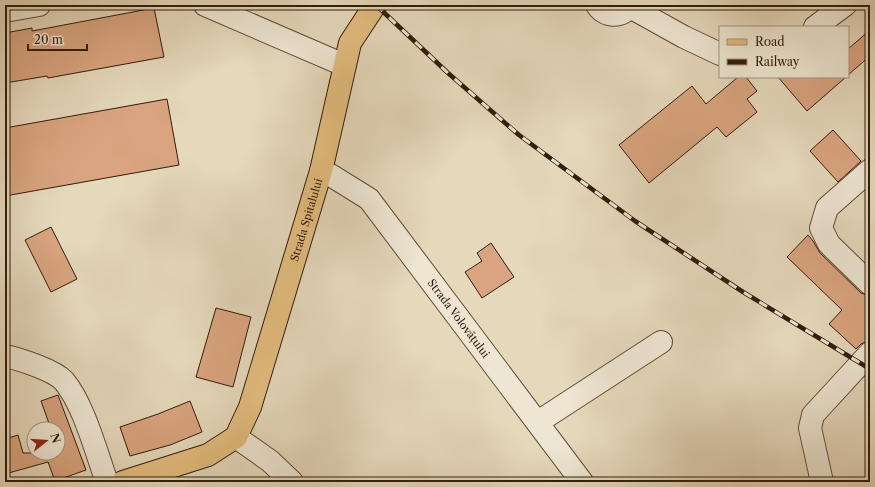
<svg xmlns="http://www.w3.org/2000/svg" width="875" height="487" font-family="'Libre Caslon Text',serif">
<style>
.building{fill:#d9a47f;stroke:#331c0c}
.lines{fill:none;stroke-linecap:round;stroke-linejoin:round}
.minor-casing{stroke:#604b38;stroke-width:24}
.major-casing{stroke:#331c0c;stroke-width:24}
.minor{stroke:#eee6d3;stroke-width:22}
.major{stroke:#e2bc7e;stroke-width:22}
.rail-casing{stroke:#331c0c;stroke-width:4.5}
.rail{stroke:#eee6d3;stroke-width:3;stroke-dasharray:9;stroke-linecap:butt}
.labels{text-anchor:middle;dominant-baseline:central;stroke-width:3;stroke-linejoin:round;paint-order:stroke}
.street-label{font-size:11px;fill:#331c0c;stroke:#eee6d3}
</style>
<rect width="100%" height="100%" fill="#e5d8bb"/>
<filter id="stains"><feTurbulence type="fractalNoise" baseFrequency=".005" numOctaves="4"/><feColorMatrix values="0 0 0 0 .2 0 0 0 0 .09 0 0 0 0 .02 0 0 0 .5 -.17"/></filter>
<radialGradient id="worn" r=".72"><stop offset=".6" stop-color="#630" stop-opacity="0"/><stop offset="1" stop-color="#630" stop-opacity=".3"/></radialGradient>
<g class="building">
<path d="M154,8L164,57L48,78L47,76L5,83V33L32,28V31Z"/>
<path d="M870,30V56L848,75V49Z"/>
<path d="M738,77H746L757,91L747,99L757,112L726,137L717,127L649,183L619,145L692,86L706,104Z"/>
<path d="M778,77H846L807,111Z"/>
<path d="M167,99L179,165L5,196V128Z"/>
<path d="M833,130L861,161L838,182L810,151Z"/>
<path d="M51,227L77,279L51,292L25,240Z"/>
<path d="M808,235L813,241L820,253L861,293L870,296V340L861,344L856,349L829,324L842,310L787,257Z"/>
<path d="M491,243L514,277L482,298L465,272L482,261L477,253Z"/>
<path d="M216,308L251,317L233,387L196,377Z"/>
<path d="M58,395L86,470L55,481L48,462L5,474V439L18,435L23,453H59L58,429H51L41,401Z"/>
<path d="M190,401L202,432L170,445L130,456L120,427L158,414Z"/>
</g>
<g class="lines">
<defs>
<g id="minor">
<path d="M205,5L344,65"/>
<path d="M597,5C605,18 623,18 631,5"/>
<path d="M630,7L684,37L720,54"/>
<path d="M5,11L39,5"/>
<path d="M815,27L845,5"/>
<path d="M870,170L827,208L821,228L829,244L870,284"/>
<path id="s1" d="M321,171L332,176L369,199L582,482"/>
<path d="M5,356C19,359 54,370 64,381C84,405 96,452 107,482"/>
<path d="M538,422L661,342"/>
<path d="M236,437L270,461L292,482"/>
<path d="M822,482L810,428L813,415L870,353"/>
</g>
<g id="major">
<path id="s2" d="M123,482L208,455L236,437L250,407L321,171L350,43L375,5"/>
</g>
</defs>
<use href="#minor" class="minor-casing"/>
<use href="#major" class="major-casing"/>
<use href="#minor" class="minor"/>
<use href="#major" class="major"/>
<defs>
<path id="rail" d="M376,5L448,73L519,135L635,221L743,292L870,369"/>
</defs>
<use href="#rail" class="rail-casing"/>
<use href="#rail" class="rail"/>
</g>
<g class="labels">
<g class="street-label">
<text stroke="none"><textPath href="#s2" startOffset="351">Strada Spitalului</textPath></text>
<text stroke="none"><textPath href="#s1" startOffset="205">Strada Volovățului</textPath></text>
</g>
</g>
<rect width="875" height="487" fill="none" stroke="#e5d8bb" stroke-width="20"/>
<rect x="6" y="6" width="863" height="475" fill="none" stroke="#331c0c" stroke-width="2"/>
<rect x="10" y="10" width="855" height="467" fill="none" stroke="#331c0c"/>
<rect x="719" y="26" width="130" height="52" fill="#eee6d3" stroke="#a39583"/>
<rect x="727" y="39" width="20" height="6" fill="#e2bc7e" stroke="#a39583"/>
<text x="755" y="46" font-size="12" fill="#331c0c">Road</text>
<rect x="727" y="59" width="20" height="6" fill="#331c0c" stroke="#a39583"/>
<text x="755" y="66" font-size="12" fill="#331c0c">Railway</text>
<g transform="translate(46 441) rotate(73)"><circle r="19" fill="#eee6d3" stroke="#a39583"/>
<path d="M0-3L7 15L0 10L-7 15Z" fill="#8f2418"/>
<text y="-6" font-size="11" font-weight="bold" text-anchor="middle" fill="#331c0c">N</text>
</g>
<path d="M28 44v6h59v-6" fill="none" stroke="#331c0c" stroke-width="2"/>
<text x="34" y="44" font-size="12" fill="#331c0c" stroke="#eee6d3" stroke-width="3" paint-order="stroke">20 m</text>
<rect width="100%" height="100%" filter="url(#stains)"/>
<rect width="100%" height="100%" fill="url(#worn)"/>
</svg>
